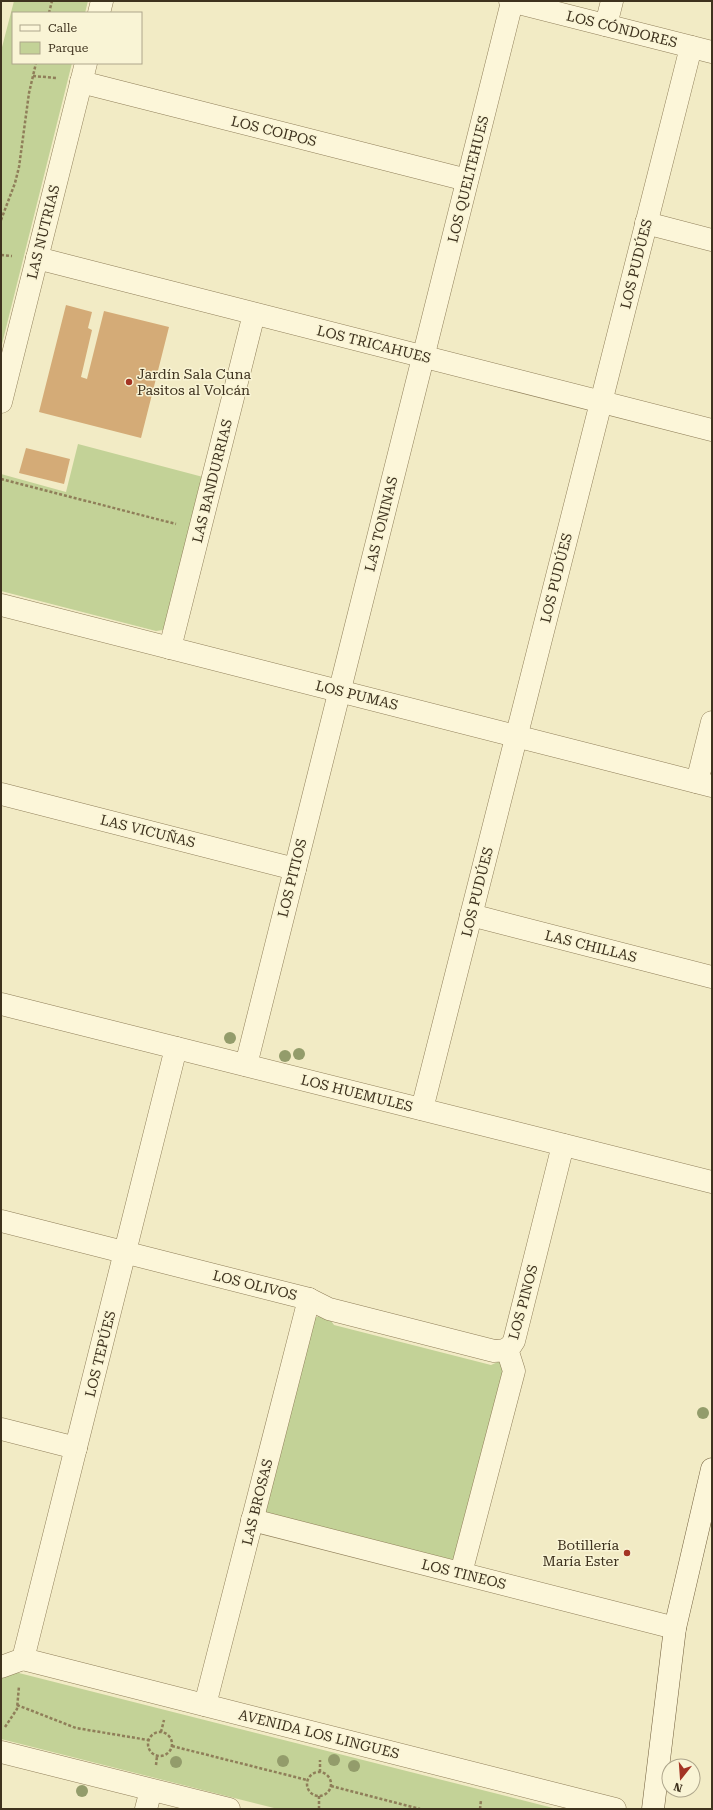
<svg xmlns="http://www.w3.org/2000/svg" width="713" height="1810" font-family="'Roboto Serif',serif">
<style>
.park{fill:#c3d297}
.building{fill:#d4ab77}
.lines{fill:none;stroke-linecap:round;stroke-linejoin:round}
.street-casing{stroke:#8f7e59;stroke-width:23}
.secondary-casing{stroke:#715e3c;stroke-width:23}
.path{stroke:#8f7e59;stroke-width:2.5;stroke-dasharray:3 2;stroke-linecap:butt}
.street{stroke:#fcf6d9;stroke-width:22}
.secondary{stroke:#fcf6d9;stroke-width:22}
.tree{fill:#939c6b}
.poi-dot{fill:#a43423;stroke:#f9f4d5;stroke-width:1.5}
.labels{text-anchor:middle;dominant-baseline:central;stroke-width:3;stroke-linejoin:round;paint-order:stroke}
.street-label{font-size:14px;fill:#3e321e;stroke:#f9f4d5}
.poi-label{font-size:14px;fill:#3e321e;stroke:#f9f4d5;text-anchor:start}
</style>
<rect width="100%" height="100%" fill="#f2ebc5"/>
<g class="park">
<path d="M14,1H88L85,13H13V63H72L1,348V51Z"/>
<path d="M78,444L203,477L168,625L163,630L156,631L1,591V474L66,492Z"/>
<path d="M320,1315L329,1318L334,1325L491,1365L500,1361L505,1362L457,1558L446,1563L267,1517L261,1509L315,1318Z"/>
<path d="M7,1670L557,1809H278L1,1739V1676Z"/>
</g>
<g class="building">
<path d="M66,305L92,312L88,328L92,330L81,377L87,379L104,311L169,327L141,438L39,412Z"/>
<path d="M26,448L70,459L64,484L19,473Z"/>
</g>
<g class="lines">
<defs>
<g id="street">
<path d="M510,1L712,52"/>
<path d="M99,13L102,1"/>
<path d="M606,25L612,1"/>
<path d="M81,82L467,180"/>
<path d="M646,223L712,240"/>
<path d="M37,258L712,430"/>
<path d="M1,402L86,63"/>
<path d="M1,605L712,786"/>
<path d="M170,648L254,314"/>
<path d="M697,782L712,722"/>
<path d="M1,794L295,869"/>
<path d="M471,915L712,977"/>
<path d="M1,1004L712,1182"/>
<path d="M246,1065L512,2"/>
<path d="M422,1109L691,47"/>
<path d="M1,1221L309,1299L329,1309L494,1351C504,1351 509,1350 514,1341L563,1145"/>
<path d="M1,1429L76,1448"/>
<path d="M252,1520L675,1628"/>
<path d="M461,1573L514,1371L507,1349"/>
<path d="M23,1659L176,1048"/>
<path d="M23,1659L615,1809"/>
<path d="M1,1667L23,1659"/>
<path d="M205,1705L309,1299"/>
<path d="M1,1752L229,1809"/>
<path d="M146,1809L151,1790"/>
</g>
<path id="secondary" d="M653,1809L675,1628L712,1469"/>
</defs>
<use href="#street" class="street-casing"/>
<use href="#secondary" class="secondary-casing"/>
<g class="path">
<path d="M49,13L52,1"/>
<path d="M33,76L57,78"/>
<path d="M1,220L15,183L19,167L29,93L36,63"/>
<path d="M1,255L12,256"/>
<path d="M1,479L176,524"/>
<path d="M17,1705L76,1728L148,1740"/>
<path d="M5,1727L17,1709L19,1686"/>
<circle cx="160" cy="1744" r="12"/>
<path d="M161,1732L164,1720"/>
<path d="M172,1746L307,1780"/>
<path d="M156,1765L157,1756"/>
<circle cx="319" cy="1784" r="12"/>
<path d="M320,1772V1760"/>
<path d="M331,1786L420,1809"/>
<path d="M319,1809V1796"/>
<path d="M480,1809L481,1800"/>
</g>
<use href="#street" class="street"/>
<use href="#secondary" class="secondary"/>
</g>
<g class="tree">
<circle cx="230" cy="1038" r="6"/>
<circle cx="299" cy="1054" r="6"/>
<circle cx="285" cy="1056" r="6"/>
<circle cx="703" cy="1413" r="6"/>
<circle cx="334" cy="1760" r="6"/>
<circle cx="283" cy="1761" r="6"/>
<circle cx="176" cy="1762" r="6"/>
<circle cx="354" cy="1766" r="6"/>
<circle cx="82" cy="1791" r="6"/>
</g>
<g class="poi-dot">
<circle cx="129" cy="382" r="4"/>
<circle cx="627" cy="1553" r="4"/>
</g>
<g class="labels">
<g class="street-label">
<text transform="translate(622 29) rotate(14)">LOS CÓNDORES</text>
<text transform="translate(274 131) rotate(14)">LOS COIPOS</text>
<text transform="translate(468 179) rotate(-76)">LOS QUELTEHUES</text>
<text transform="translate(43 232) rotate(-76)">LAS NUTRIAS</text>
<text transform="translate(636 264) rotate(-76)">LOS PUDÚES</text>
<text transform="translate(374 344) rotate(14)">LOS TRICAHUES</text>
<text transform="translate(212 481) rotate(-76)">LAS BANDURRIAS</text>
<text transform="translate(381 524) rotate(-76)">LAS TONINAS</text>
<text transform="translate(556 578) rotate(-76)">LOS PUDÚES</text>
<text transform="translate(357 695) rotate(14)">LOS PUMAS</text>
<text transform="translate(148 831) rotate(14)">LAS VICUÑAS</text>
<text transform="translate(292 878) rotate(-76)">LOS PITIOS</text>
<text transform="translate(477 892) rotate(-76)">LOS PUDÚES</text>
<text transform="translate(591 946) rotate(14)">LAS CHILLAS</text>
<text transform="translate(357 1093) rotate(14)">LOS HUEMULES</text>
<text transform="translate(255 1285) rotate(14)">LOS OLIVOS</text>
<text transform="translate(523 1302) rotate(-75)">LOS PINOS</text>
<text transform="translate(100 1354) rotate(-76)">LOS TEPÚES</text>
<text transform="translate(257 1502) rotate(-76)">LAS BROSAS</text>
<text transform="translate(464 1574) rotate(14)">LOS TINEOS</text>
<text transform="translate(319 1734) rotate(14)">AVENIDA LOS LINGUES</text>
</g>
<g class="poi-label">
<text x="137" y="374">Jardín Sala Cuna<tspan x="137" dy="16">Pasitos al Volcán</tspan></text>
<text x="619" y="1545" text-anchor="end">Botillería<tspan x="619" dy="16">María Ester</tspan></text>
</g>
</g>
<rect width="713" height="1810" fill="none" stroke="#3e321e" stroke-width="4"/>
<rect x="12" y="12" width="130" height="52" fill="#f9f4d5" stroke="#aea68c"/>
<rect x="20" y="25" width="20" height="6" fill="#fcf6d9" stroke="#aea68c"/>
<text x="48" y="32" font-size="12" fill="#3e321e">Calle</text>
<rect x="20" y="42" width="20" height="12" fill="#c3d297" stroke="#aea68c"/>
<text x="48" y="52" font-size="12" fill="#3e321e">Parque</text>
<g transform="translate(681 1778) rotate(197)"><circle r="19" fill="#f9f4d5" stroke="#aea68c"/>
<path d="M0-3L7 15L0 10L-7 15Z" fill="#a43423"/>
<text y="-6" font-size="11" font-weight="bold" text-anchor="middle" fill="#3e321e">N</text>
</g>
</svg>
